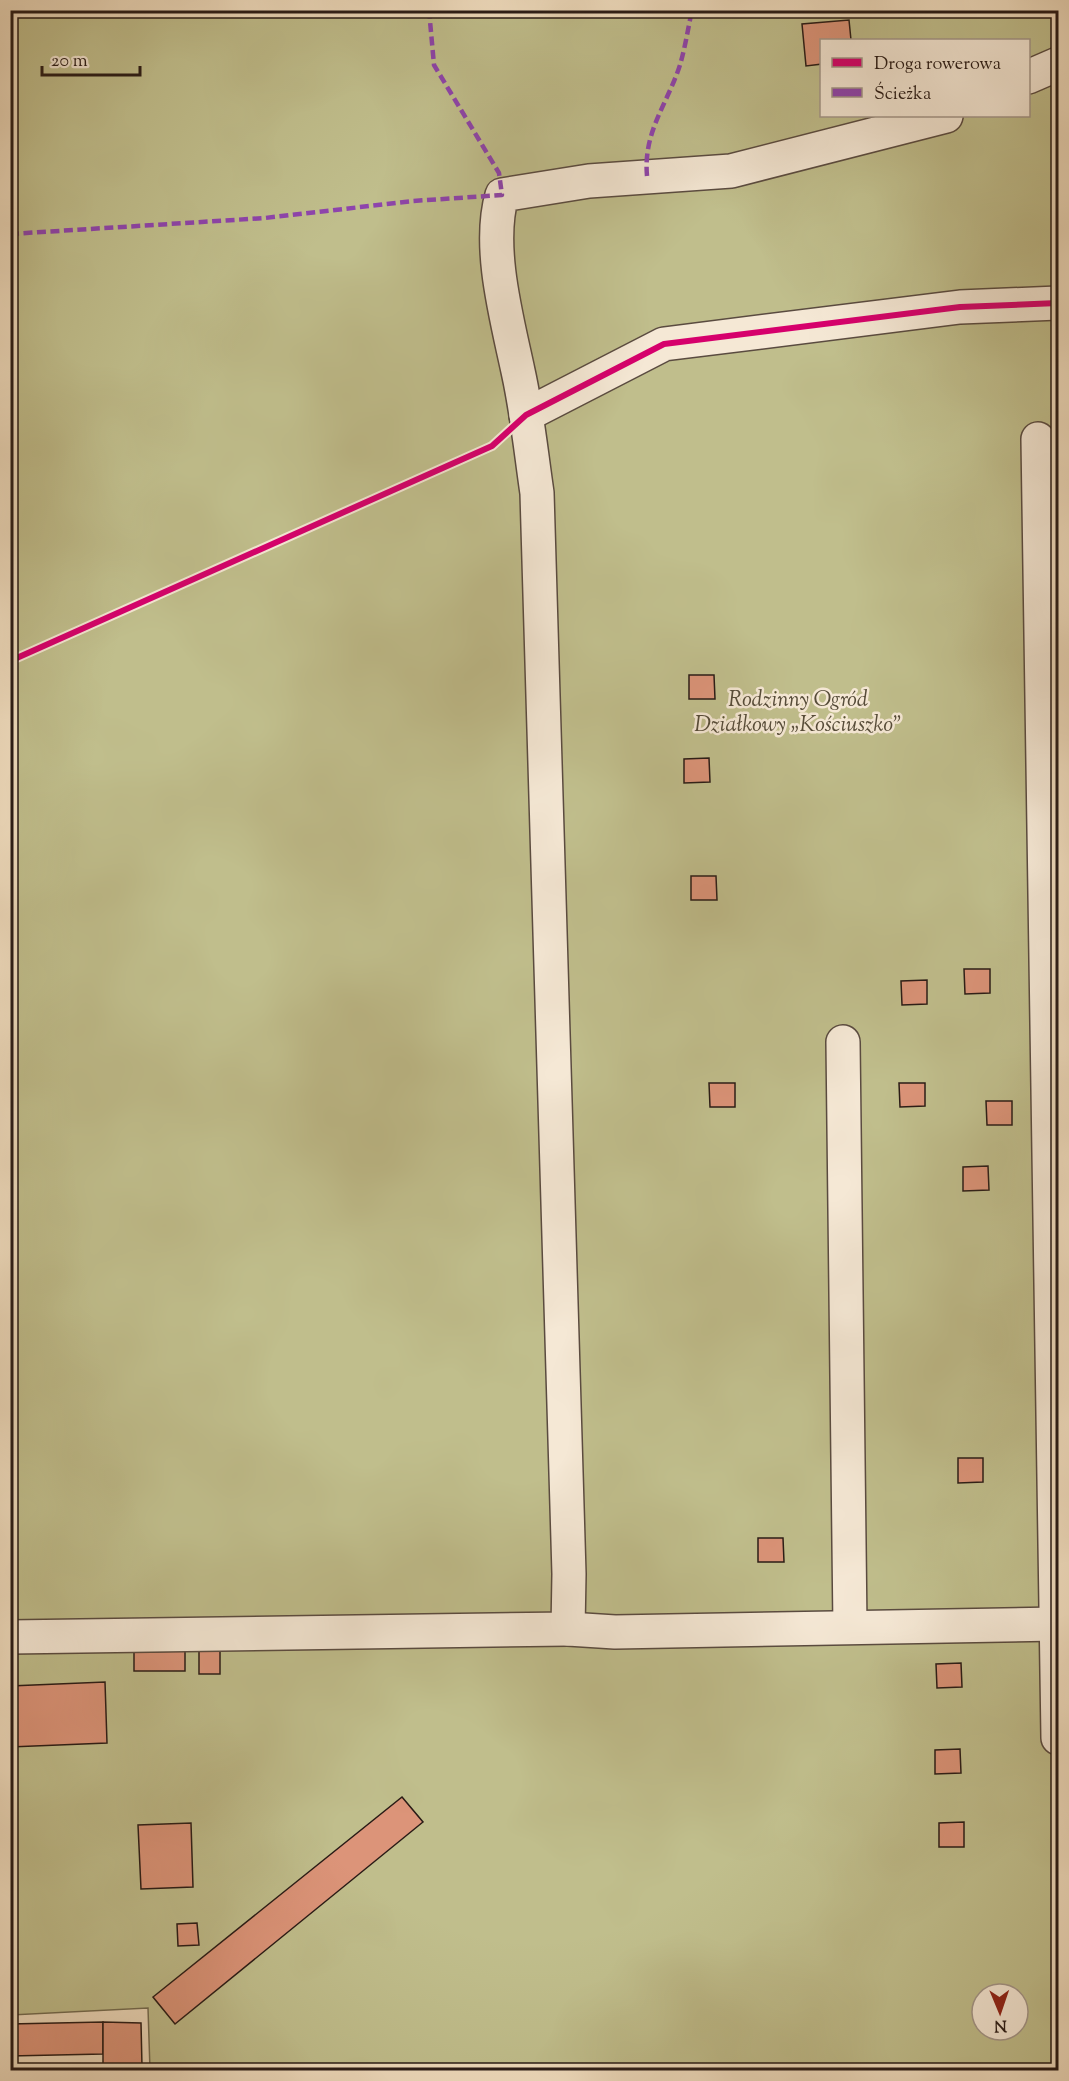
<svg xmlns="http://www.w3.org/2000/svg" width="1069" height="2081" font-family="'Sorts Mill Goudy',serif">
<style>
.green{fill:#c0be8c;stroke:#746c51;stroke-width:1.5;fill-rule:evenodd}
.building{fill:#dc9479;stroke:#291b16;stroke-width:1.5}
.lines{fill:none;stroke-linecap:round;stroke-linejoin:round}
.minor-casing{stroke:#5a4b40;stroke-width:36}
.minor{stroke:#f5e8d5;stroke-width:33}
.quiet{stroke:#8e44ad;stroke-width:4.5;stroke-dasharray:9 4.5;stroke-linecap:butt}
.cycleway-casing{stroke:#f5e8d5;stroke-width:10}
.cycleway{stroke:#d6006c;stroke-width:6}
.labels{text-anchor:middle;dominant-baseline:central;stroke-width:5;stroke-linejoin:round;paint-order:stroke}
.park-label{font-size:22px;font-style:italic;fill:#564c39;stroke:#f5e8d5}
</style>
<rect width="100%" height="100%" fill="#efdcbe"/>
<filter id="stains"><feTurbulence type="fractalNoise" baseFrequency=".00333" numOctaves="4"/><feColorMatrix values="0 0 0 0 .2 0 0 0 0 .09 0 0 0 0 .02 0 0 0 .5 -.17"/></filter>
<radialGradient id="worn" r=".72"><stop offset=".6" stop-color="#630" stop-opacity="0"/><stop offset="1" stop-color="#630" stop-opacity=".3"/></radialGradient>
<path class="green" d="M10,11H1058V2070H150L148,2008L11,2015ZM822,40H1028V116H822ZM982,1994H1018V2030H982Z"/>
<g class="building">
<path d="M849,20L851,40H822V64L806,66L802,24Z"/>
<path d="M689,675H714L715,699H689Z"/>
<path d="M709,758L710,782L684,783V759Z"/>
<path d="M691,876H716L717,900H691Z"/>
<path d="M964,969H990V993L965,994Z"/>
<path d="M927,980V1004L902,1005L901,981Z"/>
<path d="M709,1083H735V1107H710Z"/>
<path d="M899,1083H925V1106L900,1107Z"/>
<path d="M986,1101H1012V1125H987Z"/>
<path d="M988,1166L989,1190L963,1191V1167Z"/>
<path d="M958,1458H983V1482L958,1483Z"/>
<path d="M758,1538H783L784,1562H758Z"/>
<path d="M185,1651V1671H134V1652Z"/>
<rect x="199" y="1651" width="21" height="23"/>
<path d="M961,1663L962,1687L937,1688L936,1664Z"/>
<path d="M105,1682L107,1743L10,1747V1686Z"/>
<path d="M960,1749L961,1773L935,1774V1750Z"/>
<path d="M402,1797L423,1822L175,2024L153,1997Z"/>
<path d="M964,1822V1847H939V1823Z"/>
<path d="M191,1823L193,1887L141,1889L138,1825Z"/>
<path d="M197,1923L199,1945L178,1946L177,1924Z"/>
<path d="M103,2022V2054L10,2056V2024Z"/>
<path d="M103,2022L141,2023L142,2066L103,2068Z"/>
<path d="M142,2066V2070H110V2067Z"/>
</g>
<g class="lines">
<defs>
<g id="minor">
<path d="M1028,77L1058,64"/>
<path d="M526,415L664,344L960,307L1058,303"/>
<path d="M1038,439L1058,1738"/>
<path d="M843,1042L850,1627"/>
<path d="M568,1629L615,1632L1058,1624"/>
<path d="M10,1637L568,1629L569,1574L537,493C531,452 527,411 518,371C507,319 487,247 502,195L589,181L731,171L946,116"/>
</g>
</defs>
<use href="#minor" class="minor-casing"/>
<use href="#minor" class="minor"/>
<g class="quiet">
<path d="M647,176C643,132 667,105 680,65C685,48 688,29 692,10"/>
<path d="M10,234L265,218L413,201L502,195L499,173L434,65L429,10"/>
</g>
<defs>
<path id="cycleway" d="M10,661L492,446L526,415L664,344L960,307L1058,303"/>
</defs>
<use href="#cycleway" class="cycleway-casing"/>
<use href="#cycleway" class="cycleway"/>
</g>
<g class="labels">
<g class="park-label">
<text x="798" y="701">Rodzinny Ogród<tspan x="798" dy="25">Działkowy „Kościuszko”</tspan></text>
</g>
</g>
<rect width="1069" height="2081" fill="none" stroke="#efdcbe" stroke-width="36"/>
<rect x="12" y="12" width="1045" height="2057" fill="none" stroke="#291b16" stroke-width="3"/>
<rect x="18" y="18" width="1033" height="2045" fill="none" stroke="#291b16" stroke-width="1.5"/>
<rect x="820" y="39" width="210" height="78" fill="#f5e8d5" stroke="#a39689" stroke-width="1.5"/>
<rect x="832" y="58" width="30" height="9" fill="#d6006c" stroke="#a39689" stroke-width="1.5"/>
<text x="874" y="69" font-size="18" fill="#291b16">Droga rowerowa</text>
<rect x="832" y="88" width="30" height="9" fill="#8e44ad" stroke="#a39689" stroke-width="1.5"/>
<text x="874" y="99" font-size="18" fill="#291b16">Ścieżka</text>
<g transform="translate(1000 2012) rotate(178)"><circle r="28" fill="#f5e8d5" stroke="#a39689" stroke-width="1.5"/>
<path d="M0-4.5L10 22L0 15L-10 22Z" fill="#8f2418"/>
<text y="-9" font-size="16" font-weight="bold" text-anchor="middle" fill="#291b16">N</text>
</g>
<path d="M42 66v9h98v-9" fill="none" stroke="#291b16" stroke-width="3"/>
<text x="51" y="66" font-size="18" fill="#291b16" stroke="#f5e8d5" stroke-width="4.5" paint-order="stroke">20 m</text>
<rect width="100%" height="100%" filter="url(#stains)"/>
<rect width="100%" height="100%" fill="url(#worn)"/>
</svg>
